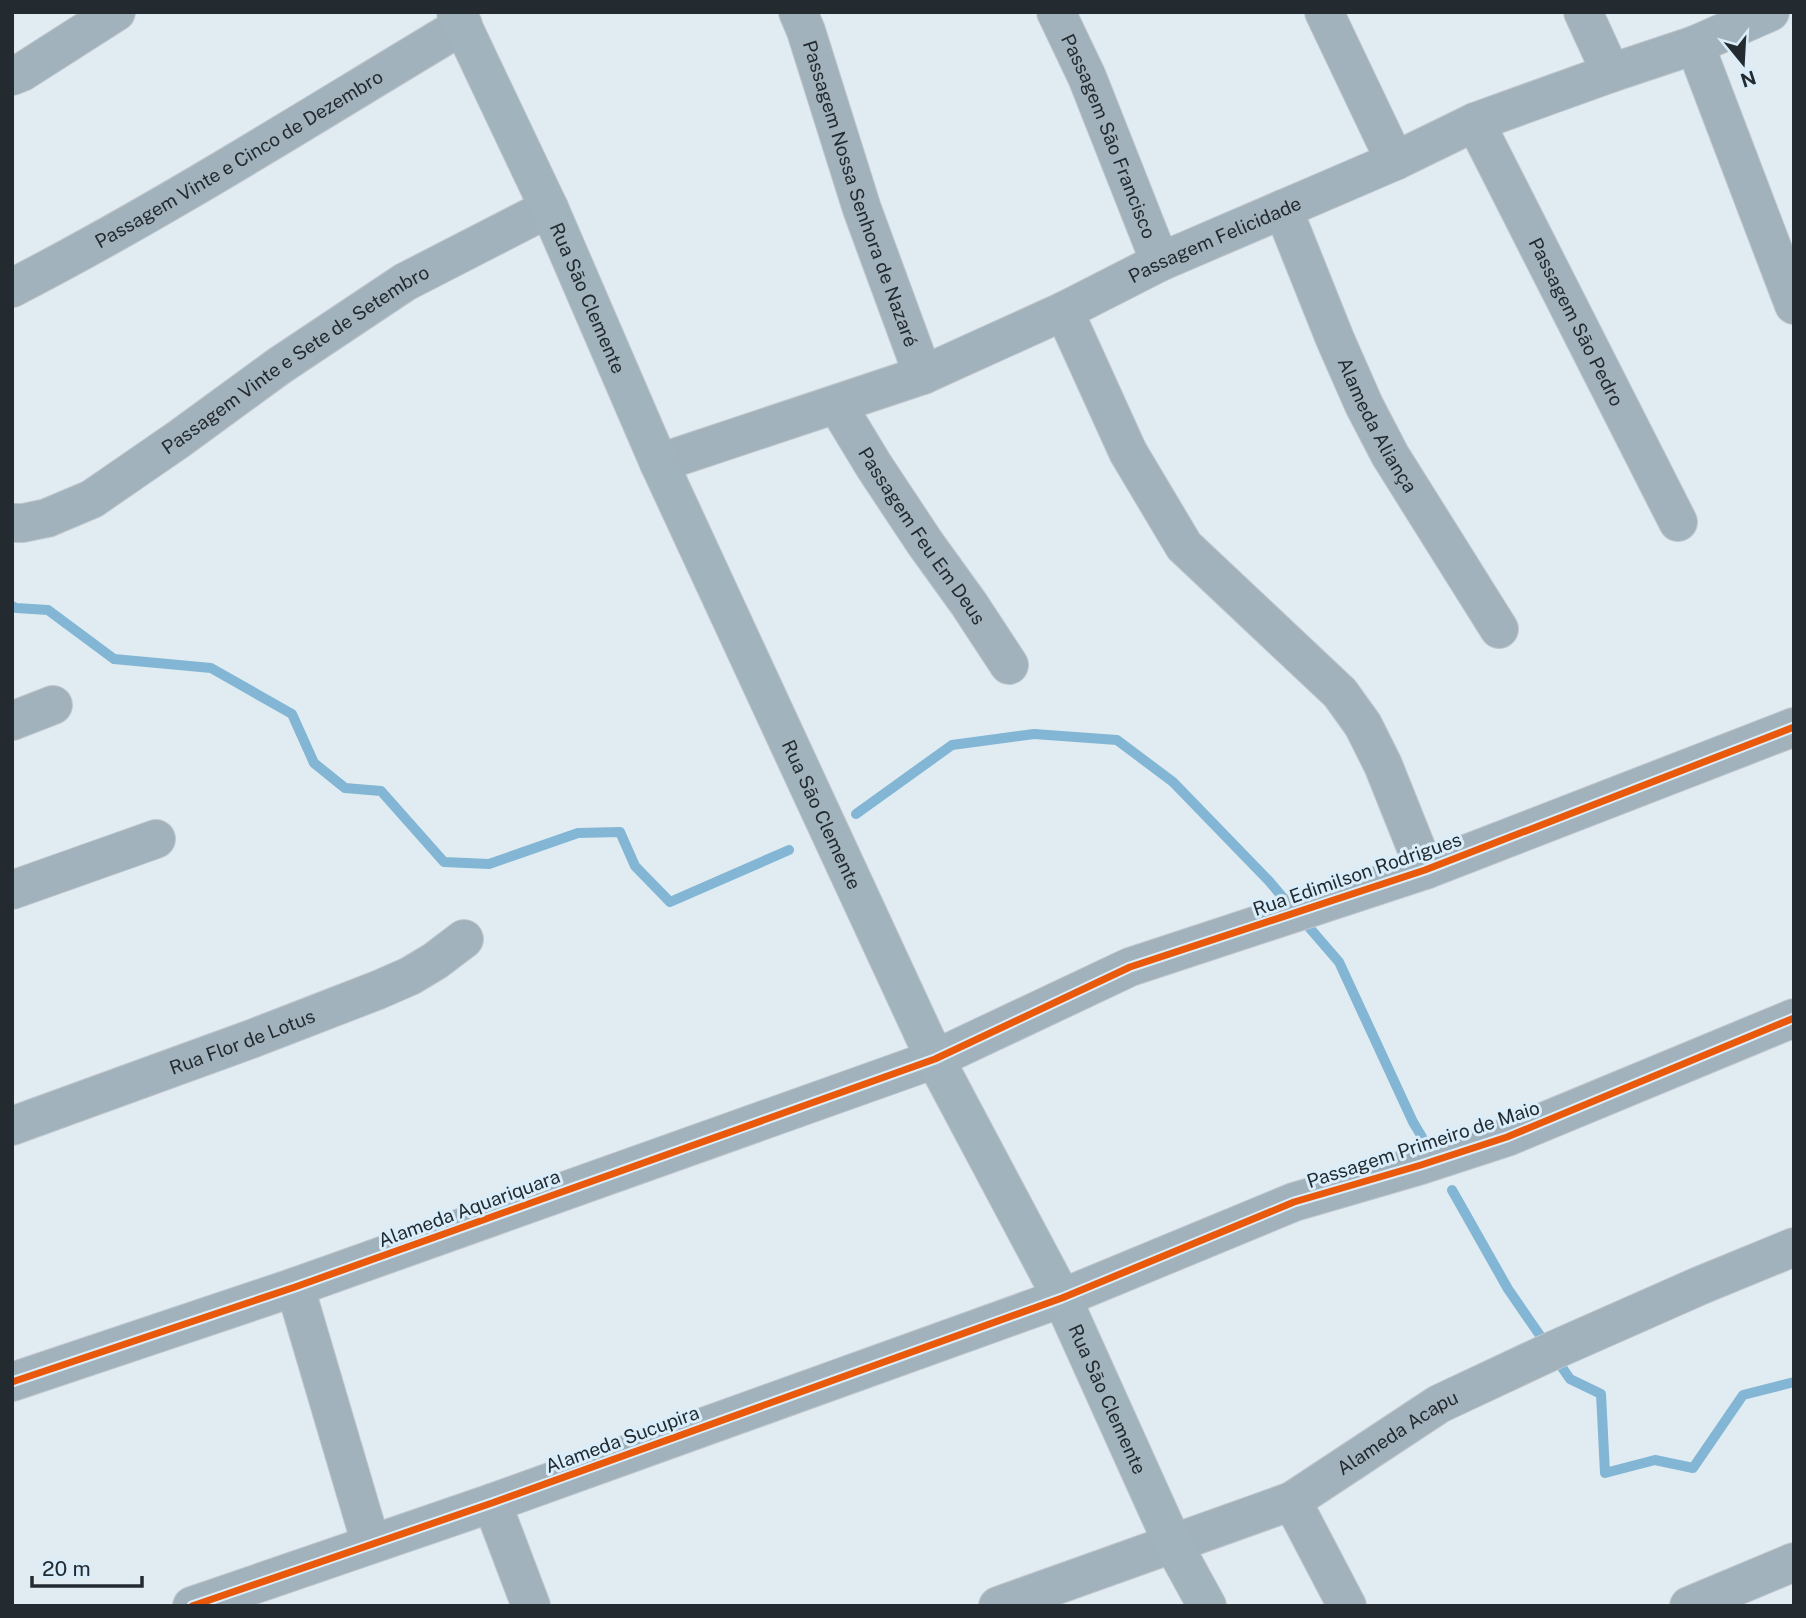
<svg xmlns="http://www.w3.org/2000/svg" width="1806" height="1618" font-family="'Public Sans',sans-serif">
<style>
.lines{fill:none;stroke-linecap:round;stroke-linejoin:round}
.stream{stroke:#82b6d4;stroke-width:10}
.minor-casing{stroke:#c1c8cd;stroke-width:40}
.major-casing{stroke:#c1c8cd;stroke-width:40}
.minor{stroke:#a2b2bc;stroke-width:38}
.major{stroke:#a1b3bd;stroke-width:38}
.cycleway-casing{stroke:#d9edfa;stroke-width:11}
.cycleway{stroke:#e8590c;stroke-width:7}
.labels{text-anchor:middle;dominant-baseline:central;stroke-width:6;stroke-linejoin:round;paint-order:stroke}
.street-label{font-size:19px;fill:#242b30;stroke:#d9edfa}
</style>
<rect width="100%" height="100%" fill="#e1ecf2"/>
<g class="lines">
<g class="stream">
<path d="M12,606L16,608L48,610L114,659L211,668L292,714L314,763L345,788L381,791L444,862L489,864L578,833L620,832L635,866L670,902L789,850"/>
<path d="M856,814L952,745L1034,734L1117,740L1173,782L1269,881L1290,906"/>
<path d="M1301,918L1339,962L1413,1122L1422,1137"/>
<path d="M1452,1190L1508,1289L1570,1379L1601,1394L1605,1473L1655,1460L1693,1468L1743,1395L1794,1382"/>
</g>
<defs>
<g id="minor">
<path id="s1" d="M798,12L806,31L862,209L923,375"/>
<path id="s2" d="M1056,12L1087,77L1160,262"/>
<path d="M1324,12L1395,161"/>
<path d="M1583,12L1611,73"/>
<path d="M1695,45L1794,305"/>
<path d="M12,76L22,72L116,12"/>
<path id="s3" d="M1475,122L1678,522"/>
<path id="s4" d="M1283,209L1335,339L1364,405L1390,455L1499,629"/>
<path id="s5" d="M12,288C167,208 314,114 463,25"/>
<path d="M1064,311L1128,452L1184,546L1340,693L1363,725L1383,765L1425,870"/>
<path id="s6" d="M837,405L874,466L925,543L969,604L1009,665"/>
<path id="s7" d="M659,463L923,375L1064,311L1160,262L1395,161L1475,122L1611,73L1695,45L1770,12"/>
<path id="s8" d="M12,523H23L47,518L92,499L179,439L279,366L405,282L549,208"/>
<path d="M12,721L53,705"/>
<path d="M12,890L156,839"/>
<path id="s9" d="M12,1126L254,1038L378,990L410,976L435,961L464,939"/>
<path d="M295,1287L371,1544"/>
<path d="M12,1382L295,1287L935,1059L1130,967L1425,870L1794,727"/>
<path d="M1292,1501L1347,1606"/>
<path d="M492,1503L531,1606"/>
<path d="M192,1606L492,1503L1062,1298L1294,1202L1421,1165L1507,1137L1794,1018"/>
<path id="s10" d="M998,1606L1292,1501L1439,1404L1552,1351L1699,1286L1794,1247"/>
<path d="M1689,1606L1794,1562"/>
</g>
<g id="major">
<path id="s11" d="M456,12L549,208L659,463L935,1059L1062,1298L1173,1544L1207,1606"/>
</g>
</defs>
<use href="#minor" class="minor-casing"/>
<use href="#major" class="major-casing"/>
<use href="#minor" class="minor"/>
<use href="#major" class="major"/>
<defs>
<g id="cycleway">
<path d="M12,1382L295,1287L935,1059L1130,967L1425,870L1794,727"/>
<path d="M192,1606L492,1503L1062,1298L1294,1202L1421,1165L1507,1137L1794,1018"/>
</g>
</defs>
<use href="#cycleway" class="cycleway-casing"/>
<use href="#cycleway" class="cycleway"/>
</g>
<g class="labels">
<g class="street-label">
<text stroke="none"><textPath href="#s2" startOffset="135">Passagem São Francisco</textPath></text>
<text stroke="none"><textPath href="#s5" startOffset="261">Passagem Vinte e Cinco de Dezembro</textPath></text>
<text stroke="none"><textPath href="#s1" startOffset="192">Passagem Nossa Senhora de Nazaré</textPath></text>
<text stroke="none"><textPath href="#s7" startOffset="600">Passagem Felicidade</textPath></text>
<text stroke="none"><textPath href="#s11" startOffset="315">Rua São Clemente</textPath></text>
<text stroke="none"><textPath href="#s3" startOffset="224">Passagem São Pedro</textPath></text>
<text stroke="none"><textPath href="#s8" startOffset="331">Passagem Vinte e Sete de Setembro</textPath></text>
<text stroke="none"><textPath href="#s4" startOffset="236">Alameda Aliança</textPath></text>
<text stroke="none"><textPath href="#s6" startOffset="156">Passagem Feu Em Deus</textPath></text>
<text stroke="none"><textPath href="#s11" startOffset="882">Rua São Clemente</textPath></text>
<text transform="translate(1357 874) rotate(-19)">Rua Edimilson Rodrigues</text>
<text stroke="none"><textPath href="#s9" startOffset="245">Rua Flor de Lotus</textPath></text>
<text transform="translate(1423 1144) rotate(-18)">Passagem Primeiro de Maio</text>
<text transform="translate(469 1208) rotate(-20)">Alameda Aquariquara</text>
<text stroke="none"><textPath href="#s11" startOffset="1533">Rua São Clemente</textPath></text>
<text stroke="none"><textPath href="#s10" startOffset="438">Alameda Acapu</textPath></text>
<text transform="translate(622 1439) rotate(-20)">Alameda Sucupira</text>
</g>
</g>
<rect width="1806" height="1618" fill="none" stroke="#242b30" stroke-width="28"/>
<g transform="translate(1743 63) rotate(162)" stroke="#d9edfa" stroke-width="5" paint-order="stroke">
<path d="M0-5L12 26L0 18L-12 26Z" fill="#242b30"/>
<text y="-10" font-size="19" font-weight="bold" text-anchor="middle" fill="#242b30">N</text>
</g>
<path d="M32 1576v10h110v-10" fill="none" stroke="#242b30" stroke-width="3.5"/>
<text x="42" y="1576" font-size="21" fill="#242b30" stroke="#d9edfa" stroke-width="5" paint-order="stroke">20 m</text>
</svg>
